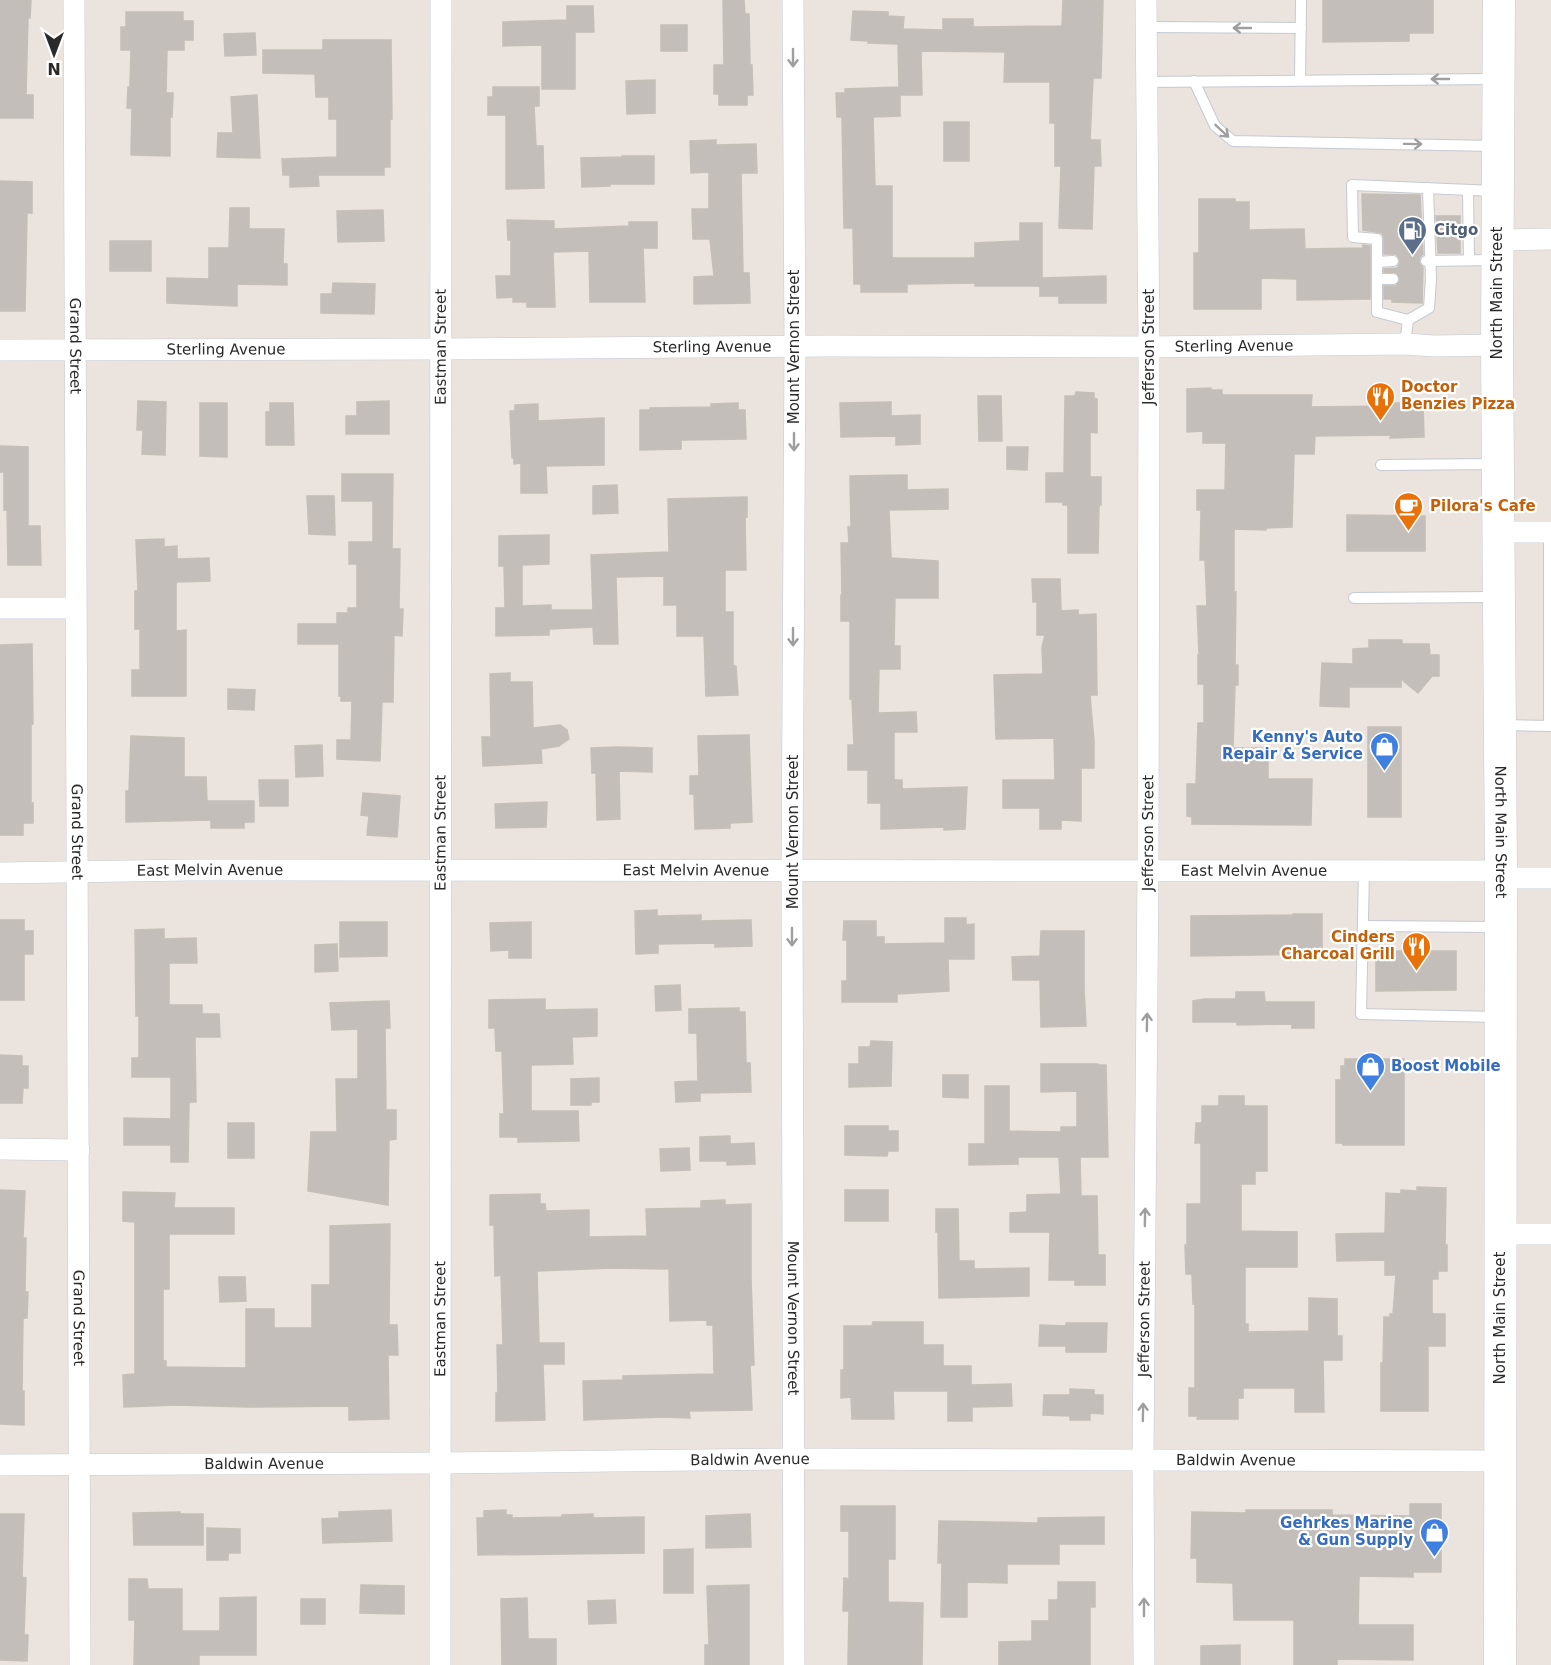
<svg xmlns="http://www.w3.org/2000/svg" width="1551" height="1665" font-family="'DejaVu Sans',sans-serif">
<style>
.building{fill:#c3beb9;stroke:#c5bfb8;stroke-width:1.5}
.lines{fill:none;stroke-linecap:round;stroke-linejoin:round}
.lane-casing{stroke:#c5cad2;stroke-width:12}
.street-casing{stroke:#c5cad2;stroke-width:22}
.secondary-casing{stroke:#c5cad2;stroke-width:33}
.lane{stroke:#fff;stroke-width:10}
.street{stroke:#fff;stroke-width:21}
.secondary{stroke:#fff;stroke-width:32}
.oneway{stroke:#9f9f9f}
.labels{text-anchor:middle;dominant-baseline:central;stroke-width:4.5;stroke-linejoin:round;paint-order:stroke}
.service-label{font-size:15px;font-weight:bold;fill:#4e5e75;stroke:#fff;text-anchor:start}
.street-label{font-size:15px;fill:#2a2a2a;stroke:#fff}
.food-label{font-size:15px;font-weight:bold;fill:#c56008;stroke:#fff;text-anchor:start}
.shop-label{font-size:15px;font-weight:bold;fill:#366cbe;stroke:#fff;text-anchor:end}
</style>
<rect width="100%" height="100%" fill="#eae3de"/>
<g class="building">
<path d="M0,0H31L30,18H28L26,95H33V118H0Z"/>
<path d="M723,0H744L745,14H749L750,65H752L753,95H747V105H719V94H714V65H724Z"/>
<path d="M1063,0H1103L1101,78H1093L1090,140H1100L1101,166H1094L1092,229L1059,228L1061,166H1055V123H1050V82H1004L1005,52L921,51L922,95H900V116L873,117L875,186H892V258H975V243L1020,241V223H1042V278L1106,276V303H1059V296H1040V286H975V283L907,284V292H861V284H854L853,228H844L842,117H837L836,93H845V89L899,87L898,44L868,43V41L851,40L853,11L888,12V16L904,17L903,29L943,30V19H973V27L1062,26Z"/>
<path d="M1323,0H1433V33H1409V41L1323,42Z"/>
<path d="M567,6H593L594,32H575V89H542V45L503,46V22L567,20Z"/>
<path d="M126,12H183V21H193V40H184V50H167L166,93H173L172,117H170V156L131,155L132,108H127L128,87H130L131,50H121V27H126Z"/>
<rect x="661" y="25" width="26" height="26"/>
<path d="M255,33L256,55L225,56L224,34Z"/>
<path d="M323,40H391L392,119H390V167H384V175H318L319,186L290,187V175H283L282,159L337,157V119H329V97H316L315,74L263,73V50H323Z"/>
<path d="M655,80V113L627,114L626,81Z"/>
<path d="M493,87H539V106H534L536,146H543L544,188L506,189V115H488V97H493Z"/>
<path d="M257,95L260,158L217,157L218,133H233L231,97Z"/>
<rect x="944" y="122" width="25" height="39"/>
<path d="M716,140V145L756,144L757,173H741L743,273H749L750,303L694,304V277L714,276L710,239H693L692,209H709V172L691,173L690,141Z"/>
<path d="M622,156H654V184H610V186L582,187L581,158L622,157Z"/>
<path d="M0,181L32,182V213H27L25,311H0Z"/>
<path d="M1362,194L1420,195L1423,254L1420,257L1419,262L1423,268L1422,303L1392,302V299H1384V286H1396L1400,280L1397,273L1384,272V269L1397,268L1399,265L1400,260L1396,254H1384V238L1382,233L1363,230Z"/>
<path d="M1199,199H1235V202H1249V230L1304,229L1305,249L1363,248V245L1370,246V299L1297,300V279L1261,278V309H1194V253H1199Z"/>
<path d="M230,208H249V229H284L283,264H287V285L237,284V306L167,303V278L209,279V248H229Z"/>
<path d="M383,210L384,241L338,242L337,211Z"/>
<path d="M1436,216H1460V253H1438Z"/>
<path d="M507,220L554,221V229L629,226V222H657V248H643L645,302H590L589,251L553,252L555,307H527V302H513V297L497,298L496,276H511V240H508Z"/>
<rect x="110" y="241" width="41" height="30"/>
<path d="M333,283L375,284L374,314L321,313V294H332Z"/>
<path d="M1211,388V390H1222V395H1312L1311,407L1392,406V403H1423L1424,437L1390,438L1391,435L1315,436L1314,454H1294L1292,527L1266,528V530L1234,529V593L1236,592L1235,665H1238V685H1235L1233,748H1268V779H1312L1311,825L1192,824V817L1187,816V784H1196L1198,723H1204V684H1198V655H1199L1197,606H1207L1205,560H1200L1201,510H1197V490H1225L1226,443H1203V431L1187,432V389Z"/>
<path d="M1076,392L1094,393V398L1097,399V433L1090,432V477H1101V505H1099L1098,553H1068V505H1063V502H1046V473H1064L1065,396H1075Z"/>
<path d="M978,396H1001L1002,441H979Z"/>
<path d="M138,401L166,402L165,455L142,454L143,430H137Z"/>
<path d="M389,401V434H346V416H357V402Z"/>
<path d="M891,402V416L920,415V444L896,445V436L841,437L840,403Z"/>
<path d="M200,403H227V457L200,456Z"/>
<path d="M270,403H293L294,445H266V412H270Z"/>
<path d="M738,403V410H745L746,439L681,440V449L640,450V410H650V408L711,407V404Z"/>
<path d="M538,404V421L604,418V465L546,466L547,493H521V463L514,464V458H512L510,411H515V405Z"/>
<path d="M0,446L28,447V526H40L41,565H8L7,510H4V472H0Z"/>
<path d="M1007,447H1028L1027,470L1007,469Z"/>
<path d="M342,474H393L392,549H400L399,609H403L402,636L394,635L393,702H382L380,761L337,759V740H351L352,701H341V696H339V644H298V624H337V613H348V608H357V564H349V542H373V501H342Z"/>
<path d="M907,475V490L948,489V509L889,510L891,558L938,561V598H895L894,646H900V669H879L878,713L916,712L917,732H894V780H902V789L967,787L965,829L944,830V827L881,829V803H868V770H848V745H854L852,699H850V621H841V595H842L841,543H849L848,527H851L850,476Z"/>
<path d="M617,485L618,513L593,514V486Z"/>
<path d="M307,496H334L335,535L309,534Z"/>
<path d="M747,497V517H745L746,570H725V612H733V666H736L738,695L706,696L704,636H677V605H664V576L616,577L618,644H594L593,627L549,629V635L496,636V608H505L504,566H499V536L549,535V564L522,565V606L551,605V610H593L591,555L669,552L668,499Z"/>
<path d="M1347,515L1425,516V551H1347Z"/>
<path d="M164,539V547L177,546V559L209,558L210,581L176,582V631L186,630V696H132V670H140V629H135V591H138L136,540Z"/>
<path d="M1032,579H1060L1061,611L1078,610V615L1096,614L1097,695H1090L1094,741V768H1081V821L1061,820V829H1040V808H1003V780H1055L1054,738L996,739L994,675L1043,674L1042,647L1045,635H1037V602H1033Z"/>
<path d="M1369,640H1402V644H1429L1430,655H1439V676H1432L1418,693L1401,679V687H1349V707L1320,706L1322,663L1353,664V649L1369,648Z"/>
<path d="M32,644L33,724H31V803H33V823H23V835H0V645Z"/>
<path d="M510,673V682H532L533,728L560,725L567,730L569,739L559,746L541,749L542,763L483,766L482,737H491L490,674Z"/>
<path d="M228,689L255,690L254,710L228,709Z"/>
<rect x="1368" y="727" width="33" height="90"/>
<path d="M749,735L752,822L730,823V828L695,829L694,794H690V776H699L698,736Z"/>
<path d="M131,736L184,738V777H206L207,801H254V822H244V828H211V820L126,822V791H129Z"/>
<path d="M322,745L323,776L296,777L295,746Z"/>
<path d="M617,747L652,748V772L619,771L620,819L597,820L596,773H592L591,748Z"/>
<path d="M259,780H288V806H260Z"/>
<path d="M363,793L400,796L397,837L367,835L369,816L361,815Z"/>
<path d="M547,802L546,827L496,828L495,804Z"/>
<path d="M657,910V916L701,915V921L751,920L752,946L715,947V943L658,944V953L636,954L635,911Z"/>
<path d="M1293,914H1322V954L1191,956V916L1293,915Z"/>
<path d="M945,918H966V925L974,924V959H948L949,991L897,994V1002H842V981H847V940H843L844,921H876V937H884V944L945,943Z"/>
<path d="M0,920H24V931H33V954H24V1000H0Z"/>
<path d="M340,922H387V956L340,957Z"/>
<path d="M531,922V958H509V950L491,951L490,923Z"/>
<path d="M164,929V939L196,938L197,963H169V1005H202V1014H219L220,1037H195L196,1102H189L188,1162H171V1145H124V1118L171,1119V1077H132V1058H139V1016H136L135,930Z"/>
<path d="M1041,931H1084V988L1086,1026L1041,1027L1040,980H1013L1012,957L1040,956Z"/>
<path d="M337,944L338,971L315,972V945Z"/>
<path d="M1376,951H1456V990L1376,991Z"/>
<path d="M680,985L681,1010L656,1011L655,986Z"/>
<path d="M1236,992H1264L1265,1002H1314V1028H1292V1024L1237,1025V1022H1193V1001L1205,999H1236Z"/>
<path d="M545,999V1010L597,1009V1036L572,1037L573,1064L531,1065V1111H578L579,1141L518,1142V1137H500V1114H504L502,1051H496L495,1028H489V1000Z"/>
<path d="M389,1001L390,1028H385L386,1110H396V1139L389,1140L388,1205L308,1191L311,1132H337L336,1079H358V1029L332,1030L330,1003Z"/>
<path d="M739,1008V1012H745L746,1063H750L751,1092L700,1093V1101L676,1102L675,1082L698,1081L697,1033H689V1009Z"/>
<path d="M871,1041L892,1042L891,1086L849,1087V1064H859V1047H870Z"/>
<path d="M0,1055L22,1056V1066H28V1088H23L22,1103H0Z"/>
<path d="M1345,1059H1404V1145H1343V1143H1336V1080H1341V1066H1345Z"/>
<path d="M1041,1064H1098V1065H1106L1108,1157H1080L1081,1196H1097L1098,1255H1105V1285H1075V1280H1049L1050,1232H1010V1213L1027,1212V1195L1061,1194L1059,1157H1018V1164L969,1165V1144H985V1086H1009V1131L1061,1132V1127H1077V1091L1041,1092Z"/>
<path d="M943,1075H968V1098L943,1097Z"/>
<path d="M599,1078V1102H591V1105H571V1079Z"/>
<path d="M1219,1096H1244V1106H1267V1171H1255V1184H1241V1231L1297,1232V1267H1245V1324H1248V1332L1309,1331V1298L1337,1299V1336H1342V1360H1323L1324,1412H1295V1388H1243V1398H1238V1419H1197L1198,1416H1189V1388H1195V1304H1193L1192,1274H1186L1185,1245H1187V1204H1201V1143H1195L1196,1123H1202V1106H1219Z"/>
<rect x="228" y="1123" width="26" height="35"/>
<path d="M845,1126H888V1131H898V1151H888L887,1156L845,1155Z"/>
<path d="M730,1136V1144L754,1143L755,1164L727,1165V1161H700V1137Z"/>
<path d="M689,1148L690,1170L661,1171L660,1149Z"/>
<path d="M1417,1187L1446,1188L1445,1245H1447V1271H1438V1279H1432V1314H1445V1346H1428V1411H1381V1363H1383L1384,1317H1390V1314H1393L1396,1275H1385V1260L1337,1261L1336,1234L1385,1233L1386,1193L1401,1194V1190L1417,1191Z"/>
<path d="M0,1190L25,1191L23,1238H26L25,1292H28L27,1318H23L22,1391H24V1425L0,1424Z"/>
<rect x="845" y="1190" width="43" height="31"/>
<path d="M123,1192L175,1193L174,1208H234V1234H169V1289H163V1361H166V1367L246,1368V1309H274V1328H312V1285H330V1226L390,1224L389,1325H397L398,1355H388L389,1419L349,1420V1406L249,1407L176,1405L124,1407L123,1375L135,1374V1222L123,1221Z"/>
<path d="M540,1194V1204H545L546,1211L589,1210V1237L647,1236L646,1209L701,1208V1201L725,1200V1205L751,1204V1277L754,1365H750L752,1410L689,1411L690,1418L661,1417L584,1420L583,1381L623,1380V1376L714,1374L713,1325H707V1320L670,1321L669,1269L612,1268L537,1271L539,1343H564V1364H543L545,1420L496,1421V1393H498L497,1345H503L501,1275L495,1276L494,1225H490V1195Z"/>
<path d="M936,1209H958L959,1261H974V1269L1029,1268V1296L939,1298L938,1232H936Z"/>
<path d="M219,1277H245L246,1301L220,1302Z"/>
<path d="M873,1322H923V1345H943V1366H971V1385L1011,1384L1012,1406L972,1407V1421H948V1391H893L894,1419H852L851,1397L841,1398V1370H844V1326H872Z"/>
<path d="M1066,1323H1107L1106,1352H1066V1346H1039L1040,1325L1066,1326Z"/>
<path d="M1070,1389L1094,1390V1395H1103V1414L1090,1413V1420H1070V1416L1043,1415L1044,1395H1070Z"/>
<path d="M1410,1504H1441V1572H1413V1577L1359,1576L1358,1625H1413V1660L1337,1659V1665H1294V1620H1234L1233,1583L1197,1582V1558H1191L1192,1512L1246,1513V1510H1332V1515L1410,1516Z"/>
<path d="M841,1506H895V1559H888V1602L923,1603L922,1665H848L849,1611H843L844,1578L849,1579V1531H841Z"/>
<path d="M391,1510L392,1541L323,1543L322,1519L339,1518V1512Z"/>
<path d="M506,1510V1515H512V1518L562,1517V1515L593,1514V1518L644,1517V1553L478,1555L477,1518H484V1511Z"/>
<path d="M180,1512V1514H203V1545H134L133,1513Z"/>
<path d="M0,1514H24L22,1577L26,1578L24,1635H28L27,1661L0,1660Z"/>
<path d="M750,1514L751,1547L706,1548V1516Z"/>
<path d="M1104,1517V1544H1059V1564H1007V1583L967,1582V1617H941L942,1563H938L939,1521L1038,1523V1518Z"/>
<path d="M207,1528L240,1529V1553H228V1560H207Z"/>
<path d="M693,1549V1593H664V1550Z"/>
<path d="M129,1579H147L148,1589H182V1631H220V1598L256,1597V1655H199V1665H134L135,1620H129Z"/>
<path d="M1058,1582H1095V1607H1090V1665H999V1642L1032,1641V1621H1049V1600H1058Z"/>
<path d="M361,1585L404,1586V1614L360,1613Z"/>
<path d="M749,1585V1665H705V1645H709L707,1586Z"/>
<path d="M527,1598L528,1639H556V1665H502L501,1599Z"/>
<rect x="301" y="1599" width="24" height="25"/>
<path d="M615,1600L616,1623L589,1624L588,1601Z"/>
<path d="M1240,1645V1665H1201V1646Z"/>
</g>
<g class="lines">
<defs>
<g id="lane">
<path d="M1146,27L1301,28"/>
<path d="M1300,80L1301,0"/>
<path d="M1194,81L1215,126L1233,141L1495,146"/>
<path d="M1147,82L1495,79"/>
<path d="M1468,190L1469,260"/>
<path d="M1426,261L1494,260"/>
<path d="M1377,262L1393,261"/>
<path d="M1377,279H1393"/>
<path d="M1408,320L1429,308L1431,279L1428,188"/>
<path d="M1405,344L1408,320L1377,312V239L1353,237L1352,185L1495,191"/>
<path d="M1381,465L1494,464"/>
<path d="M1549,532V726"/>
<path d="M1354,598L1495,597"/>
<path d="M1503,725L1551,726"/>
<path d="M1364,871L1361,1014L1497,1017"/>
<path d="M1363,926L1497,927"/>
</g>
<g id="street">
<path id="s1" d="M74,0L80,1665"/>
<path id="s2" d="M793,0L795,346L792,871L794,1665"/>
<path d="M1498,240L1551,239"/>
<path id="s3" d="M0,350L440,349L828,346L1149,347L1405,344L1434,346L1497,345"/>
<path d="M1497,532H1551"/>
<path d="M0,608H75"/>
<path id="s4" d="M0,873L190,870L1501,871"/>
<path d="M1501,878H1551"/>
<path d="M0,1149L79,1150"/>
<path d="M1500,1234H1551"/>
<path id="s5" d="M0,1465L439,1463L793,1459L1500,1461"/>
<path id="s6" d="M440,1665L441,0"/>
<path id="s7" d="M1144,1665L1143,1460L1148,870L1149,347L1146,0"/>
</g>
<g id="secondary">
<path id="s8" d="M1499,0L1497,345L1501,871L1500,1665"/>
</g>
</defs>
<use href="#lane" class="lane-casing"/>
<use href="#street" class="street-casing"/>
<use href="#secondary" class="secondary-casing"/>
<use href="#lane" class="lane"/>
<use href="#street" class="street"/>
<use href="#secondary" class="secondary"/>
</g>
<defs><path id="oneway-shaft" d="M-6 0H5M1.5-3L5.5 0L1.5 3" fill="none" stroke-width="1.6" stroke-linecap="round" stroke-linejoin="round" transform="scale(1.5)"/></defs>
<g class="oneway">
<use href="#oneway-shaft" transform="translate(1242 28) rotate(-180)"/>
<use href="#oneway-shaft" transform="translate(793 58) rotate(90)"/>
<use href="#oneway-shaft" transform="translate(1440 79) rotate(180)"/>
<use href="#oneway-shaft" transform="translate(1222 131) rotate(43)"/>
<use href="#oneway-shaft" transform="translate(1413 144) rotate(1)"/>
<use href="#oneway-shaft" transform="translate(794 442) rotate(90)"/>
<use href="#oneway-shaft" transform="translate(793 637) rotate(90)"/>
<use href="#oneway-shaft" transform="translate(792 937) rotate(90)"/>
<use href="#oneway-shaft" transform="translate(1147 1022) rotate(-89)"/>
<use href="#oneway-shaft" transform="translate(1145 1217) rotate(-89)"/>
<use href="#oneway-shaft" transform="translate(1143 1412) rotate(-89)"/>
<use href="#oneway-shaft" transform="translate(1144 1607) rotate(-90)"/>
</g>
<defs>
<symbol id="fuel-pin" viewBox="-11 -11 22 30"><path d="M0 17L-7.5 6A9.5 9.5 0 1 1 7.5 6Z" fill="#5c6f8a" stroke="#fff"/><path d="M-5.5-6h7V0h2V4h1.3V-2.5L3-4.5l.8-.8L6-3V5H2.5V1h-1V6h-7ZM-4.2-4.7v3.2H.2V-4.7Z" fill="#fff"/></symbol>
<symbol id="restaurant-pin" viewBox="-11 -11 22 30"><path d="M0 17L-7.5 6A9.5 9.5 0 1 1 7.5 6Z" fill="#e8710a" stroke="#fff"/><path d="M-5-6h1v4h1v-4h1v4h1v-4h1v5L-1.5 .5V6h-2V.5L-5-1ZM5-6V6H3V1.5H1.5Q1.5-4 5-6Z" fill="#fff"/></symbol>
<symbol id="cafe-pin" viewBox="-11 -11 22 30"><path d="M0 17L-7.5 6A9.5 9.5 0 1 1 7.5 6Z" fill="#e8710a" stroke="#fff"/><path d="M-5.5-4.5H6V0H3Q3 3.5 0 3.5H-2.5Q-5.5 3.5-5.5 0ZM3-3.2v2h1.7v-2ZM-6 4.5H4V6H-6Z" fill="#fff"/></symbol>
<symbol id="shop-pin" viewBox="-11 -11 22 30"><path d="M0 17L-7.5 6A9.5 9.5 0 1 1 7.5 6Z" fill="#3f7fe0" stroke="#fff"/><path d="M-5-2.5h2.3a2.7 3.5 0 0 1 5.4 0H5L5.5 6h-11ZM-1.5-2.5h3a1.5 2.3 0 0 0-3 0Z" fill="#fff"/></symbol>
</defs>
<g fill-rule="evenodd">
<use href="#fuel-pin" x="1396" y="214" width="33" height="45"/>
<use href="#restaurant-pin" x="1364" y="380" width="33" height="45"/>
<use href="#cafe-pin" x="1392" y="490" width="33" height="45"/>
<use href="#shop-pin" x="1368" y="730" width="33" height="45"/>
<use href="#restaurant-pin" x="1400" y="930" width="33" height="45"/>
<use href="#shop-pin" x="1354" y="1050" width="33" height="45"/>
<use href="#shop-pin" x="1418" y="1516" width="33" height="45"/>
</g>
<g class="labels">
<g class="service-label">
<text x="1434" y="230">Citgo</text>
</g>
<g class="street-label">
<text transform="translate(1497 293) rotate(-90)">North Main Street</text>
<text stroke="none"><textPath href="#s3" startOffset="1234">Sterling Avenue</textPath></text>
<text stroke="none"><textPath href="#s1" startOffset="346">Grand Street</textPath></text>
<text stroke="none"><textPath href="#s6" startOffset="1318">Eastman Street</textPath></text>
<text stroke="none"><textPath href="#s3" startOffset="712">Sterling Avenue</textPath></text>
<text transform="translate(794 347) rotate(-90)">Mount Vernon Street</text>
<text transform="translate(1149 347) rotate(-90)">Jefferson Street</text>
<text stroke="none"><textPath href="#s3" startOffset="226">Sterling Avenue</textPath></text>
<text transform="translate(793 832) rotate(-90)">Mount Vernon Street</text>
<text stroke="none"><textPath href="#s8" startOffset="832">North Main Street</textPath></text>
<text stroke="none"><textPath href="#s1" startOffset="832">Grand Street</textPath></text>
<text stroke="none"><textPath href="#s6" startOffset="832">Eastman Street</textPath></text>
<text stroke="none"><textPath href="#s7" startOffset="832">Jefferson Street</textPath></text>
<text stroke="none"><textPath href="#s4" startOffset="1254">East Melvin Avenue</textPath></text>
<text stroke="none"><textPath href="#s4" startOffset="210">East Melvin Avenue</textPath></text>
<text stroke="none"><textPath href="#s4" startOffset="696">East Melvin Avenue</textPath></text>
<text stroke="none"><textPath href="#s1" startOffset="1318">Grand Street</textPath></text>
<text stroke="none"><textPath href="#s6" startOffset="346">Eastman Street</textPath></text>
<text stroke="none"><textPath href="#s2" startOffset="1318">Mount Vernon Street</textPath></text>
<text stroke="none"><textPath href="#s7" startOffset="346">Jefferson Street</textPath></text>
<text transform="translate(1500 1318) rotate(-90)">North Main Street</text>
<text stroke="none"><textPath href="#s5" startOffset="750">Baldwin Avenue</textPath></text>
<text stroke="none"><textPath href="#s5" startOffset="1236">Baldwin Avenue</textPath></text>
<text stroke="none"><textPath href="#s5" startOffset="264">Baldwin Avenue</textPath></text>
</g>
<g class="food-label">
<text x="1401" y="387">Doctor<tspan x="1401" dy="17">Benzies Pizza</tspan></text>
<text x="1430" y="506">Pilora's Cafe</text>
<text x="1395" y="937" text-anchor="end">Cinders<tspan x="1395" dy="17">Charcoal Grill</tspan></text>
</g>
<g class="shop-label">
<text x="1363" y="737">Kenny's Auto<tspan x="1363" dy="17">Repair &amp; Service</tspan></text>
<text x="1391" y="1066" text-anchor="start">Boost Mobile</text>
<text x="1413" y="1523">Gehrkes Marine<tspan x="1413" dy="17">&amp; Gun Supply</tspan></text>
</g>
</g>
<g transform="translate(54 54) rotate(180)" stroke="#ffffff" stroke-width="4.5" paint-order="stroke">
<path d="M0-4.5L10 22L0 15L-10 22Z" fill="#2a2a2a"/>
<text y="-9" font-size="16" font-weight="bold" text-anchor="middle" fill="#2a2a2a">N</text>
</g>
</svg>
